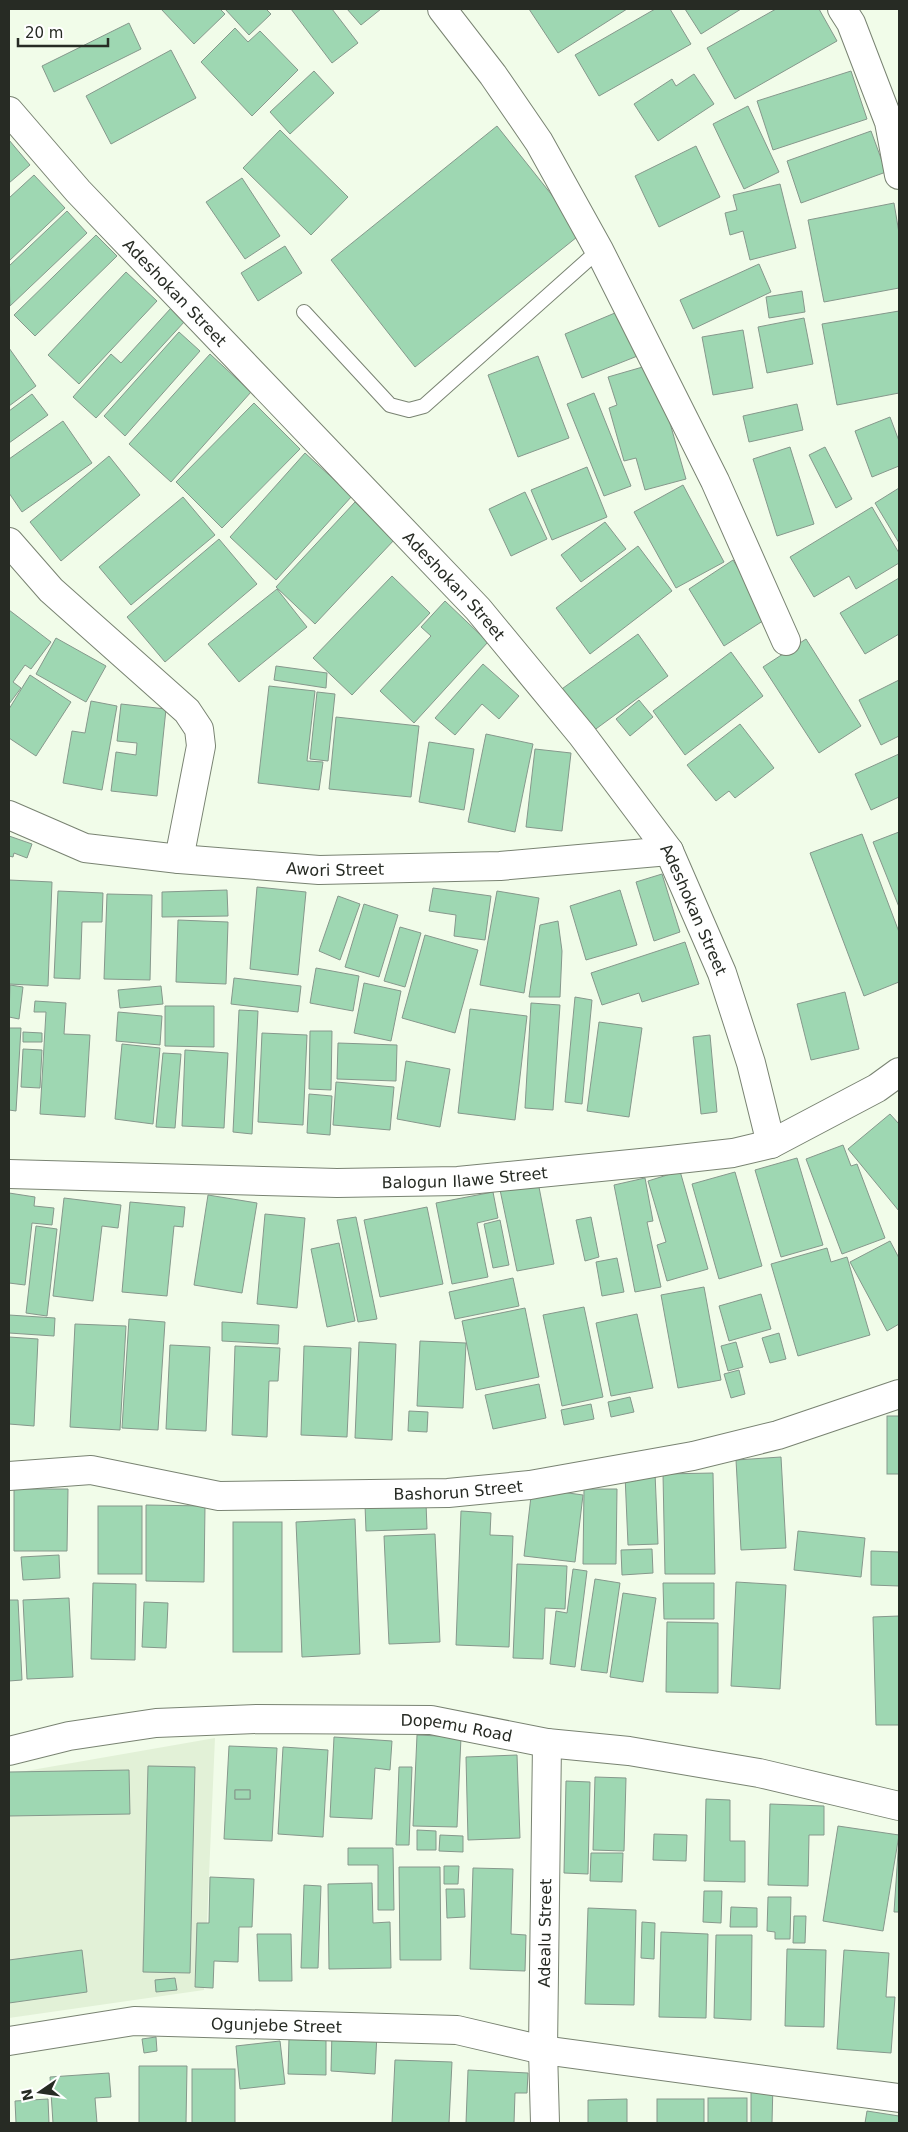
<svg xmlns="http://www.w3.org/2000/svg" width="908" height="2132" font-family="'DejaVu Sans',sans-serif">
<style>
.built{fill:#e2f1d7}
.building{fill:#9ed7b2;stroke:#86988c;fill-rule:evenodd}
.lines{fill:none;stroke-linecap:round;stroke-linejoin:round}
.lane-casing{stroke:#798372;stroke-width:16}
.street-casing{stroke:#798372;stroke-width:30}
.secondary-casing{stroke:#798372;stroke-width:30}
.lane{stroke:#fff;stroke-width:14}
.street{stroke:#fff;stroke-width:28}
.secondary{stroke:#fff;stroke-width:28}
.labels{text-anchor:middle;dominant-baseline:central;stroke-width:4;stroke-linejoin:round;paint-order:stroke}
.street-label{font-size:16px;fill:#272b24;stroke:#fff}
</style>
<rect width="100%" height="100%" fill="#f1fce9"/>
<path class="built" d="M215,1738L204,1990L9,2018V1774Z"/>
<g class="building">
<path d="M161,9H220L225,14L194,44Z"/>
<path d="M225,9H266L271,14L249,35Z"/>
<path d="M291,9H332L358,43L332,63Z"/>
<path d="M347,9H381L361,25Z"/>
<path d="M529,9H627L558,53Z"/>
<path d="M655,9H670L691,44L599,96L575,55Z"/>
<path d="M685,9H741L701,34Z"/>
<path d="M776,9H819L837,41L735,99L707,48Z"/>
<path d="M129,23L141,49L54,92L42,66Z"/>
<path d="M235,28L248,42L260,31L298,70L252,116L201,62Z"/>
<path d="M171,50L196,98L111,144L86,96Z"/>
<path d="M314,71L334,93L290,134L270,112Z"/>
<path d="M851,71L867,119L773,150L757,101Z"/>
<path d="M694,74L714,104L658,141L634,104L672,79L676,86Z"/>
<path d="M748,106L779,172L744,189L713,124Z"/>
<path d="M497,126L582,233L415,367L331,260Z"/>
<path d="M280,130L348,197L311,235L243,168Z"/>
<path d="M871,131L886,172L801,203L787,161Z"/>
<path d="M9,140L30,165L9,183Z"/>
<path d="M696,146L720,197L659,227L635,176Z"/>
<path d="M34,175L65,208L9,261V198Z"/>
<path d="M242,178L280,236L245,259L206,202Z"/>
<path d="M780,184L796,248L750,260L743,231L730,235L725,213L737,210L733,195Z"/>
<path d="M894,203L899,233V288L824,302L808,220Z"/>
<path d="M67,211L87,233L10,306L9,266Z"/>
<path d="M96,235L117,256L35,336L14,315Z"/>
<path d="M285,246L302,273L258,301L241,273Z"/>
<path d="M759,264L771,292L693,329L680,300Z"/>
<path d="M126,272L157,301L79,384L48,355Z"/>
<path d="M802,291L805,312L769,318L766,297Z"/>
<path d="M171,308L185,321L96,418L73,397L111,354L121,363Z"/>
<path d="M622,310L640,355L582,378L565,334Z"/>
<path d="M899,311V393L837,405L822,324Z"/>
<path d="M804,318L813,364L767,373L758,327Z"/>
<path d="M743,330L753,388L713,395L702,337Z"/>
<path d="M179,332L200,351L125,436L104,416Z"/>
<path d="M9,348L36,386L9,406Z"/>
<path d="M210,354L251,392L171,482L129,444Z"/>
<path d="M538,356L569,438L518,457L488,375Z"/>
<path d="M653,364L686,479L645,490L636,458L624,461L609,408L617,405L608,377Z"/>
<path d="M594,393L631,486L604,496L567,404Z"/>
<path d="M32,394L48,415L9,443V411Z"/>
<path d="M254,403L300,449L222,528L176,482Z"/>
<path d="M797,404L803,430L749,442L743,416Z"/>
<path d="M890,417L899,441V466L872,477L855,431Z"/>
<path d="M63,421L92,463L22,512L9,493V459Z"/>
<path d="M790,447L814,524L777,536L753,459Z"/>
<path d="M825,447L852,499L836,508L809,455Z"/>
<path d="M305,453L352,496L276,580L230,537Z"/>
<path d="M109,456L140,495L61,561L30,522Z"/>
<path d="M587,467L607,517L552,540L531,490Z"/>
<path d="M683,485L724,562L676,588L634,512Z"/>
<path d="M899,488V543L875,503Z"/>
<path d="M525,492L547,539L511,556L489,509Z"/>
<path d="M183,497L215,535L131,605L99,567Z"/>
<path d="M355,502L395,539L315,624L276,587Z"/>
<path d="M872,507L899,553V563L856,589L849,576L814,597L790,557Z"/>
<path d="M605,522L626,549L581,582L561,555Z"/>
<path d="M219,539L257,584L165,662L127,617Z"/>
<path d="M638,546L672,591L590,654L556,608Z"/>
<path d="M733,560L769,617L724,646L689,589Z"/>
<path d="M392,576L430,613L352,695L313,658Z"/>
<path d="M899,578V634L865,654L840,613Z"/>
<path d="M277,589L307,627L239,682L208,644Z"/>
<path d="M445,601L488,642L414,723L380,691L431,636L421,627Z"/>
<path d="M9,610L51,642L31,669L25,665L13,682L21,688L9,704Z"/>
<path d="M638,634L668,676L589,734L559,691Z"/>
<path d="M56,638L106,666L86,702L36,674Z"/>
<path d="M806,639L861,726L819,753L763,667Z"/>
<path d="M731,652L763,696L685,755L653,711Z"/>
<path d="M483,664L519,696L499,719L482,704L455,735L435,718Z"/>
<path d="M276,666L327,673L326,688L274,680Z"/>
<path d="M30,675L71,702L36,756L9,738V709Z"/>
<path d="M899,680V736L881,745L859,700Z"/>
<path d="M269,686L315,691L307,761L323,762L319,790L258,783Z"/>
<path d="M317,692L335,694L328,761L310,759Z"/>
<path d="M639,700L653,717L630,736L616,719Z"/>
<path d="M91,701L117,706L102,790L63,783L72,731L85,733Z"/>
<path d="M121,704L166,709L157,796L111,791L116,752L136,755L137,743L117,741Z"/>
<path d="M336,717L419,726L411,797L329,789Z"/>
<path d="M740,724L774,768L735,798L729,791L716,801L687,765Z"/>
<path d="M486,734L533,744L515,832L468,822Z"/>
<path d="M429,742L474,749L464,810L419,802Z"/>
<path d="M535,749L571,753L562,831L526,827Z"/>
<path d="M899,754V797L871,810L855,774Z"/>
<path d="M899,832V907L873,842Z"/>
<path d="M862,834L899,932V982L864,996L810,853Z"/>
<path d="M9,836L32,844L27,858L14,853L13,857L9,856Z"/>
<path d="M662,874L680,932L654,941L636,882Z"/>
<path d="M9,880L52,882L48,986L9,984Z"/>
<path d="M257,887L306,892L298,975L250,969Z"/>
<path d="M433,888L491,896L485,940L454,936L456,915L429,911Z"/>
<path d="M227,890L228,916L162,917V892Z"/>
<path d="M620,890L637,945L586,960L570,906Z"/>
<path d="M58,891L103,893L102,922H82L80,979L54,978Z"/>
<path d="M497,891L539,898L524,993L480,985Z"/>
<path d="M107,894L152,895L150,980L104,979Z"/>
<path d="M338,896L360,904L340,960L319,951Z"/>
<path d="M364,904L398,915L379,977L345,967Z"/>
<path d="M178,920L228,922L226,984L176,982Z"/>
<path d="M558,921L562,951L560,997H529L540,925Z"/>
<path d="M400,927L421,933L405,987L384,981Z"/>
<path d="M425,935L478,950L455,1033L402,1018Z"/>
<path d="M685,942L699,984L642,1002L639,993L602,1005L591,973Z"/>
<path d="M316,968L359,976L353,1011L310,1003Z"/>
<path d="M234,978L301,986L298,1012L231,1004Z"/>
<path d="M364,983L401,991L391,1041L354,1033Z"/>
<path d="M10,985L23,987L19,1019L9,1017Z"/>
<path d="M161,986L163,1004L120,1008L118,990Z"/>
<path d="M845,992L859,1049L811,1060L797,1004Z"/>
<path d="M575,997L592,1000L582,1104L565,1102Z"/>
<path d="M35,1001L66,1003L64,1034L90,1035L85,1117L40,1114L46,1012H34Z"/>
<path d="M531,1003L560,1005L553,1110L525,1108Z"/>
<path d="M165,1006H214V1047L165,1046Z"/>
<path d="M470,1009L527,1016L515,1120L458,1113Z"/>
<path d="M239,1010L258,1011L252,1134L233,1132Z"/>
<path d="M118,1012L162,1016L160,1045L116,1041Z"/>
<path d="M599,1022L642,1028L629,1117L587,1111Z"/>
<path d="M9,1028H21L16,1111L9,1110Z"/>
<path d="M310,1031H332L331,1090L309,1089Z"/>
<path d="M23,1032L42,1033V1042H23Z"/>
<path d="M262,1033L307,1035L303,1125L258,1122Z"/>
<path d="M710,1035L717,1112L701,1114L693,1037Z"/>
<path d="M338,1043L397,1045L396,1081L337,1079Z"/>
<path d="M122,1044L160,1048L153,1124L115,1119Z"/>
<path d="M23,1049L42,1050L40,1088L21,1087Z"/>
<path d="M185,1050L228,1053L224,1128L182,1126Z"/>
<path d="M163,1053L181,1054L175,1128L156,1127Z"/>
<path d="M406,1061L450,1069L440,1127L397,1119Z"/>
<path d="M336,1082L394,1087L390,1130L333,1125Z"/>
<path d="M309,1094L332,1096L330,1135L307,1133Z"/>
<path d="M890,1114L899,1124V1211L848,1149Z"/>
<path d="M843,1145L851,1166L857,1164L885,1238L842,1254L806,1159Z"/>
<path d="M797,1158L823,1245L781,1257L755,1170Z"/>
<path d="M680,1171L708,1269L667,1281L657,1245L666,1242L648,1181Z"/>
<path d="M735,1172L762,1266L719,1279L692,1184Z"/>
<path d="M537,1177L554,1264L517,1271L499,1185Z"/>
<path d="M645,1178L653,1221L647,1222L661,1287L635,1292L614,1185Z"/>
<path d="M493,1192L498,1218L477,1223L488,1277L452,1284L436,1203Z"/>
<path d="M9,1193L35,1197L34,1206L54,1208L52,1225L32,1223L25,1285L9,1283Z"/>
<path d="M208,1195L257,1203L242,1293L194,1285Z"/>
<path d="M64,1198L121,1205L118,1228L102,1226L93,1301L53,1296Z"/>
<path d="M130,1202L185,1207L183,1227L174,1226L167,1296L122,1292Z"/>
<path d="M427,1207L443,1284L380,1297L364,1220Z"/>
<path d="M265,1214L305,1218L297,1308L257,1304Z"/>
<path d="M356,1217L377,1319L358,1322L337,1220Z"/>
<path d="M591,1217L599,1257L585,1261L576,1220Z"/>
<path d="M500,1220L509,1265L493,1268L484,1224Z"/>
<path d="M36,1226L57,1229L47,1316L26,1313Z"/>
<path d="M890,1241L899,1258V1324L887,1331L850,1262Z"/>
<path d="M339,1243L355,1321L327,1327L311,1249Z"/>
<path d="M827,1248L831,1262L847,1257L870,1335L798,1356L771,1264Z"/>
<path d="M617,1258L624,1292L602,1296L596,1262Z"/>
<path d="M513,1278L519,1306L455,1319L449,1292Z"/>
<path d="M704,1287L721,1380L678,1388L661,1295Z"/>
<path d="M761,1294L771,1329L729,1341L719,1306Z"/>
<path d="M584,1307L603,1397L562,1406L543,1315Z"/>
<path d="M525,1308L539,1377L476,1390L462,1321Z"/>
<path d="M637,1314L653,1388L611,1396L596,1323Z"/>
<path d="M9,1315L55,1318L54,1336L9,1333Z"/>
<path d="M129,1319L165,1322L158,1430L122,1428Z"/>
<path d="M222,1322L279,1325L278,1344L222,1341Z"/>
<path d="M75,1324L126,1326L120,1430L70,1427Z"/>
<path d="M779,1333L786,1359L770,1363L762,1338Z"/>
<path d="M9,1337L38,1339L34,1426L9,1424Z"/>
<path d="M420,1341L466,1343L463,1408L417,1406Z"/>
<path d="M359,1342L396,1344L392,1440L355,1438Z"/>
<path d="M736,1342L743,1367L728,1371L721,1346Z"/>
<path d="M170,1345L210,1347L206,1431L166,1429Z"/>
<path d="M235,1346L280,1348L278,1381H269L267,1437L232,1435Z"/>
<path d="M304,1346L351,1348L347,1437L301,1435Z"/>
<path d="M739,1370L745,1394L731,1398L724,1374Z"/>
<path d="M539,1384L546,1418L493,1429L485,1395Z"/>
<path d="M630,1397L634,1412L611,1417L608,1402Z"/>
<path d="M591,1404L594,1419L564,1425L561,1410Z"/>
<path d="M409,1411L428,1412L427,1432L408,1431Z"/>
<rect x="887" y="1416" width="12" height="58"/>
<path d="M781,1457L786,1548L741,1550L736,1460Z"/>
<path d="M655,1473L658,1544L628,1545L625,1475Z"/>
<path d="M713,1473L715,1574H665L663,1474Z"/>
<path d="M532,1488L583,1495L575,1562L524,1556Z"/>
<path d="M14,1489H68L67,1551H14Z"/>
<path d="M584,1489H617L616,1564H583Z"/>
<path d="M426,1503L427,1529L366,1531L365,1505Z"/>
<path d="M146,1505L205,1506L204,1582L146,1581Z"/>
<rect x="98" y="1506" width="44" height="68"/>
<path d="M461,1511L491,1513L490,1535L513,1536L509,1647L456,1645Z"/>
<path d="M355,1519L360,1654L302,1657L296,1522Z"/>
<rect x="233" y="1522" width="49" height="130"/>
<path d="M798,1531L865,1538L861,1577L794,1570Z"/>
<path d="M435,1534L440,1642L389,1644L384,1536Z"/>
<path d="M652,1549L653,1573L622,1575L621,1550Z"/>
<path d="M871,1551L899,1552V1586L871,1585Z"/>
<path d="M59,1555L60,1578L23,1580L21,1557Z"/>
<path d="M517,1564L567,1566L565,1609L545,1608L543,1659L513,1658Z"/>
<path d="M573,1569L587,1571L575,1667L550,1664L556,1611L567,1613Z"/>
<path d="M595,1579L620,1583L607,1673L581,1670Z"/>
<path d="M736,1582L786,1585L780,1689L731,1686Z"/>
<path d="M93,1583L136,1584L135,1660L91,1659Z"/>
<path d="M663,1583H714V1619H664Z"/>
<path d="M623,1593L656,1598L643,1682L610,1677Z"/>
<path d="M69,1598L73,1677L27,1679L23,1600Z"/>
<path d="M9,1600H18L22,1680L9,1681Z"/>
<path d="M144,1602L168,1603L166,1648L142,1647Z"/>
<path d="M899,1616V1725H876L873,1617Z"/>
<path d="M667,1622L718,1623V1693L666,1692Z"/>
<path d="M417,1735L461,1737L457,1827L413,1826Z"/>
<path d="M334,1737L392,1741L390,1770L375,1768L372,1819L330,1817Z"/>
<path d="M229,1746L277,1748L272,1841L224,1839ZM235,1790H250V1799H235Z"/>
<path d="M283,1747L328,1750L323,1837L278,1834Z"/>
<path d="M517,1755L520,1838L468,1840L466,1757Z"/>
<path d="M148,1766L195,1767L190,1973L143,1972Z"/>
<path d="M399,1767H412L409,1845H396Z"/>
<path d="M129,1770L130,1814L9,1816V1772Z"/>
<path d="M595,1777L626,1778L624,1851L593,1850Z"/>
<path d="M566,1781L590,1782L588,1874L564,1873Z"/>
<rect x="235" y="1790" width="15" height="9"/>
<path d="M706,1799L730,1800V1841H745V1882L704,1881Z"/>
<path d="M770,1804L824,1806V1835H809L808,1886L768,1885Z"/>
<path d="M838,1826L899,1835L883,1931L823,1921Z"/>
<path d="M417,1830L436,1831V1850H417Z"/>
<path d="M654,1834L687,1835L686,1861L653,1860Z"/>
<path d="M440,1835L463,1836V1852L439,1851Z"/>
<path d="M899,1838V1912H894Z"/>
<path d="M348,1848H393L394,1910H378V1865H348Z"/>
<path d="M591,1853H623L622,1882L590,1881Z"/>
<path d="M444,1866H459L458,1884H444Z"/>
<path d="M399,1867H440L441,1960H400Z"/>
<path d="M473,1868L513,1869L511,1934L526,1935L525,1971L470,1969Z"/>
<path d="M210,1877L254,1879L252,1927H239L238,1962L214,1961L213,1988L195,1987L197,1923H209Z"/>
<path d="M372,1883L373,1923L390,1922L391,1968L329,1969L328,1884Z"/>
<path d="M304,1885L321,1886L318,1968H301Z"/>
<path d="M446,1889H464L465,1917L447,1918Z"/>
<path d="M704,1891H722L721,1923L703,1922Z"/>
<path d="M768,1897H791L790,1939H775V1932L767,1931Z"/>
<path d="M731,1907L757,1908V1927H730Z"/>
<path d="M588,1908L636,1910L634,2005L585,2004Z"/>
<path d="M794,1916H806L805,1943H793Z"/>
<path d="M642,1922L655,1923L654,1959L641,1958Z"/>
<path d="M661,1932L708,1934L706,2018L659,2017Z"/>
<path d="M257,1934H291L292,1981H259Z"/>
<path d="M716,1935H752L751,2020L714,2018Z"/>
<path d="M787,1949L826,1950L824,2027L785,2026Z"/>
<path d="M82,1950L87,1992L9,2003V1960Z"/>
<path d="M844,1950L889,1953L886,1997H895L891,2053L837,2049Z"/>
<path d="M175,1978L177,1990L156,1992L155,1980Z"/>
<path d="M332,2031L377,2033L375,2074L331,2071Z"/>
<path d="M156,2037L157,2051L144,2053L142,2039Z"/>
<path d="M289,2038H326V2075L288,2074Z"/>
<path d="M280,2041L285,2084L240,2089L236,2046Z"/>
<path d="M395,2060L452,2062L449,2123H392Z"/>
<path d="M139,2066H187L186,2123H139Z"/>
<rect x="192" y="2069" width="43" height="54"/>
<path d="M468,2070L528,2073L527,2093H515L514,2123H466Z"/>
<path d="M109,2073L111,2097L95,2098L97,2123H53L50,2077Z"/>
<path d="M751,2083H773L772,2123H751Z"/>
<rect x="708" y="2098" width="39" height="25"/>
<path d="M48,2099L49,2123H16L15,2101Z"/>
<path d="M627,2099V2123H588V2100Z"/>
<rect x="657" y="2099" width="47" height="24"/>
<path d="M867,2111L899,2116V2123H865Z"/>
</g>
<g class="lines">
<defs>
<path id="lane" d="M304,312L390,405L409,410L424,406L599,250"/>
<g id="street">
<path d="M442,9L493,75L539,142L599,250L715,481L786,641"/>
<path d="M842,9L851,23L889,122L899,175"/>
<path id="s1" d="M9,111L78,191L478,609L582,735L669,851L722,973L751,1063L771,1144"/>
<path d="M9,542L51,590L187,711L199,729L201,746L179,859"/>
<path id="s2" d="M9,815L85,848L179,859L319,870L500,866L669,851"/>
<path id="s3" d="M9,1174L337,1183L458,1181L661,1161L733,1153L771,1144L877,1088L899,1072"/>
<path id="s4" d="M9,1476L91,1470L219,1496L448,1493L530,1485L693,1456L778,1435L899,1394"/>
<path id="s5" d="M9,2041L134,2021L457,2030L543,2050L899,2098"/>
<path id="s6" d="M545,2123L543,2050L547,1743"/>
</g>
<g id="secondary">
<path id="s7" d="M9,1751L69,1736L156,1723L257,1719L431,1720L547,1743L629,1751L759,1773L899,1806"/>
</g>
</defs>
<use href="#lane" class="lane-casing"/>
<use href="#street" class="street-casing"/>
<use href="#secondary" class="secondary-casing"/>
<use href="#lane" class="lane"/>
<use href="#street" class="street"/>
<use href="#secondary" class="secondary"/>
</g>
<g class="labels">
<g class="street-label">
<text stroke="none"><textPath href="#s1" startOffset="246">Adeshokan Street</textPath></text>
<text stroke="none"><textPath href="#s1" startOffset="651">Adeshokan Street</textPath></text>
<text stroke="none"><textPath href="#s2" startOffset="334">Awori Street</textPath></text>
<text stroke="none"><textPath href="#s1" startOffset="1056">Adeshokan Street</textPath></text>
<text stroke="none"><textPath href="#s3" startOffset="456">Balogun Ilawe Street</textPath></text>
<text stroke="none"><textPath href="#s4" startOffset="452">Bashorun Street</textPath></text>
<text stroke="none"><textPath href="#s7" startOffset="451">Dopemu Road</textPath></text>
<text stroke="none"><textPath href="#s6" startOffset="190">Adealu Street</textPath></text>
<text stroke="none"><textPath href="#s5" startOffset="269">Ogunjebe Street</textPath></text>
</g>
</g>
<rect width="908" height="2132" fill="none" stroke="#272b24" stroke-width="20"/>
<g transform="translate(40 2092) rotate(257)" stroke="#ffffff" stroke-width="4" paint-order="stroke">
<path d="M0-4L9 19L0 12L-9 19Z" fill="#272b24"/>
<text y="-8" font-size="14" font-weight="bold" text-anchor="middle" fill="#272b24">N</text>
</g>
<path d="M18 38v8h90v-8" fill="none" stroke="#272b24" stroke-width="2.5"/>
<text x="25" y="38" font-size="15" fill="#272b24" stroke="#ffffff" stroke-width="4" paint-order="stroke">20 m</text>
</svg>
